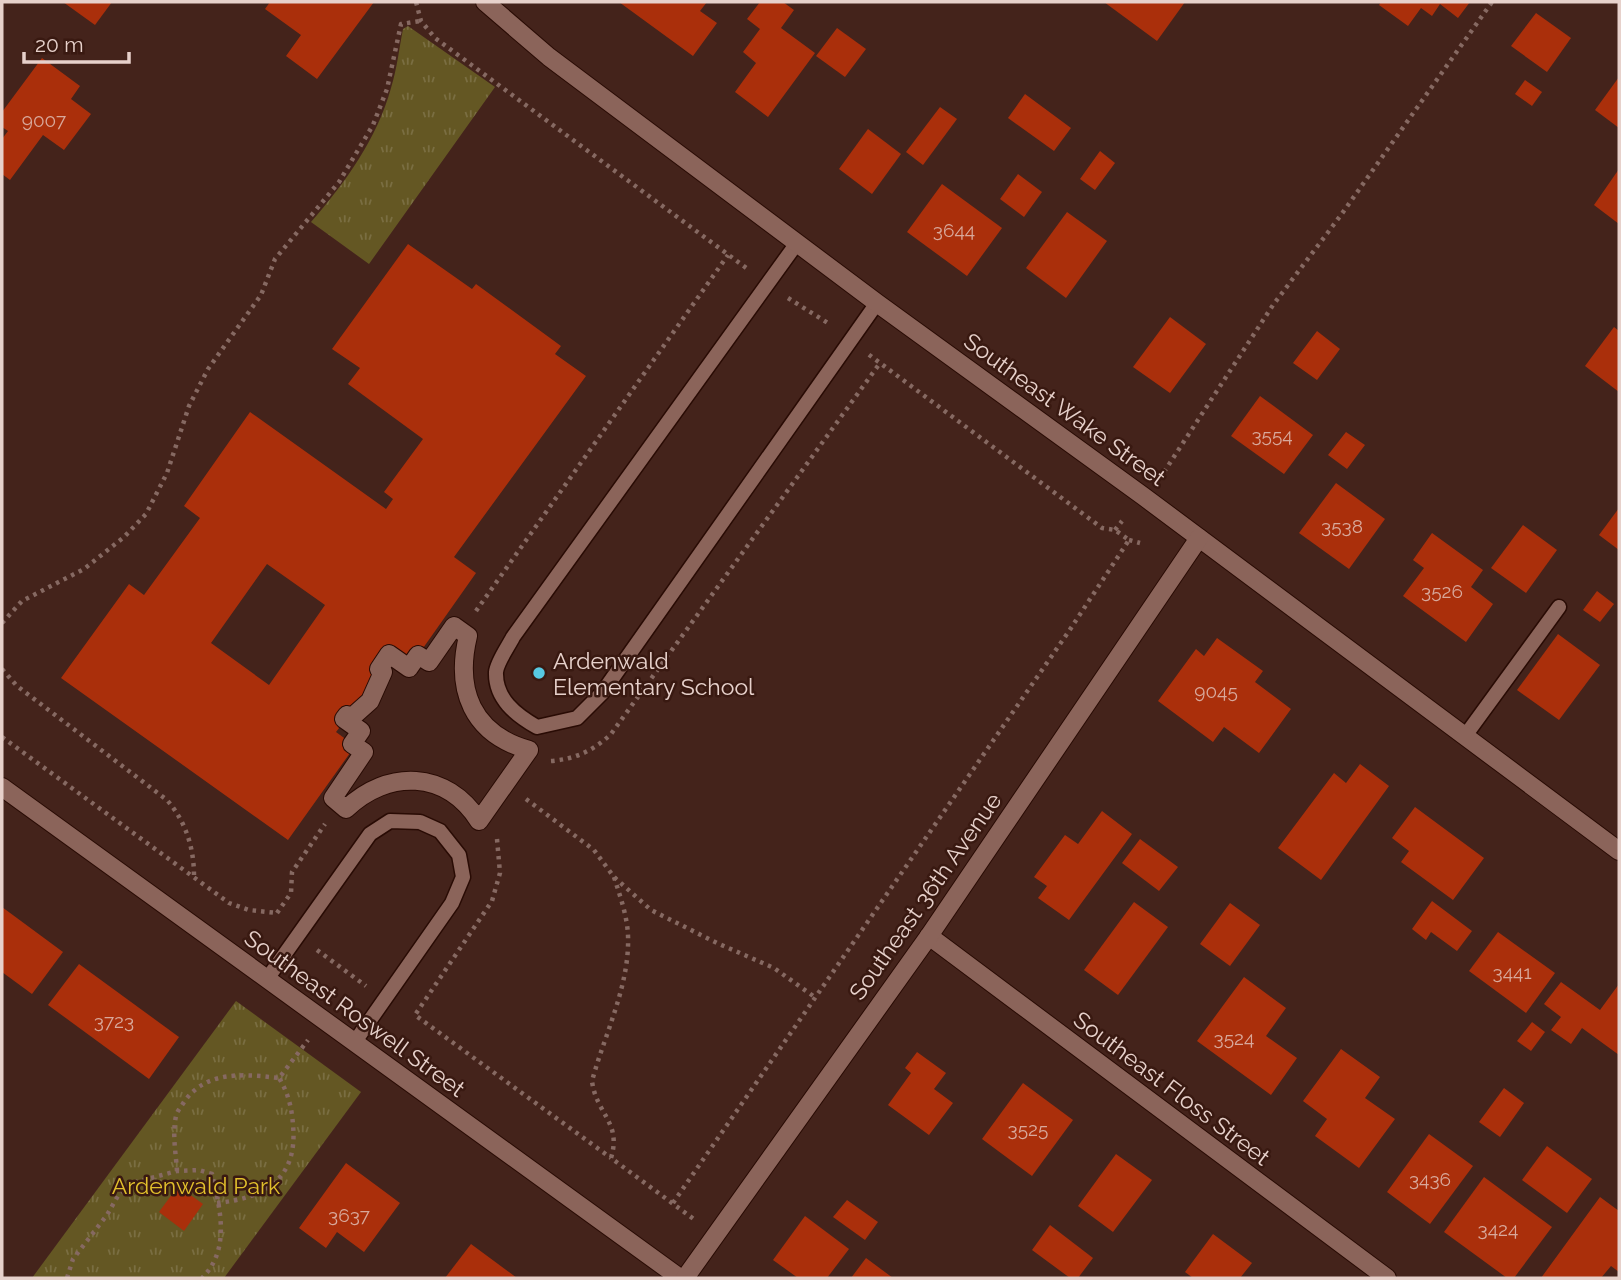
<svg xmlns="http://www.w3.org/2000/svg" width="1621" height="1280" font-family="Raleway,sans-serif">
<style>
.park{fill:url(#park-tufts)}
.building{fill:#aa2f0b;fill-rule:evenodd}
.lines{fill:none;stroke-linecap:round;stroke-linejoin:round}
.lane-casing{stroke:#290b04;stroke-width:17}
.street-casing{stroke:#290b04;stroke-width:20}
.path{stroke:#866962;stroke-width:4.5;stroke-dasharray:3.5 5;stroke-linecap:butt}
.lane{stroke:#8b645a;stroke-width:14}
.street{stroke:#8b645a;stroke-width:18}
.poi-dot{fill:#57c9e2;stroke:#391911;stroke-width:2.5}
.labels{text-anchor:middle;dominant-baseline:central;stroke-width:5;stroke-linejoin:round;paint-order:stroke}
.number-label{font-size:19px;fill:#d8a89b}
.street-label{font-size:23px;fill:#e7d1cb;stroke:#391911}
.poi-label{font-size:23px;fill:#e7d1cb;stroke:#391911;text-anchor:start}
.park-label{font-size:23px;fill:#e1bf2c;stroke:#391911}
</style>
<defs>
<pattern id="park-tufts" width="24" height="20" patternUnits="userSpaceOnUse" patternTransform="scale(1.75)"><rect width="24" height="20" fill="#645723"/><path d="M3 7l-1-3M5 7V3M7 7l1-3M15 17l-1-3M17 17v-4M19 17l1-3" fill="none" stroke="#7a6e42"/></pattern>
</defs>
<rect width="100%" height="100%" fill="#44231b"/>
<g class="park">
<path d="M408,26L495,87L369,264L311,222C345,183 377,139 391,88C397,69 399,49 403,29Z"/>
<path d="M236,1001L361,1092L224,1278H32Z"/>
</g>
<g class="building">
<path d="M63,2H112L95,25Z"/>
<path d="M270,2H374L317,79L286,56L301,35L265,9Z"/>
<path d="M619,2H707L700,11L717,23L693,56Z"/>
<path d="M760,2H783L794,10L781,28L815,53L768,117L735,92L756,63L743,52L760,29L747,19Z"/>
<path d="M1104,2H1185L1157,41Z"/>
<path d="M1381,2H1470L1458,18L1440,4L1432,16L1421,8L1408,26L1379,5Z"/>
<path d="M1536,13L1571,38L1547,72L1511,46Z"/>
<path d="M837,28L866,49L845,77L816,56Z"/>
<path d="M42,58L80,86L71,99L91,114L64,150L43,135L10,180L2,174V139L8,131L2,127V112Z"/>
<path d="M1619,77V128L1595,110Z"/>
<path d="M1525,80L1542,92L1532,106L1515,94Z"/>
<path d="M1025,94L1071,128L1054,151L1008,118Z"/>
<path d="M940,107L957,119L923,165L906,152Z"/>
<path d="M868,129L901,154L872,194L839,169Z"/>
<path d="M1100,151L1115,163L1095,190L1080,179Z"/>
<path d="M1619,169V224L1594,205Z"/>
<path d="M1018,174L1042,192L1024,217L1000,199Z"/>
<path d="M942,184L1002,228L967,276L907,232Z"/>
<path d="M1067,212L1107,241L1066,298L1026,268Z"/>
<path d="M408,244L472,289L476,284L561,346L555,354L586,376L454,557L476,573L409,668L389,654L383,672L336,732L355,746L288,840L61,678L129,584L144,595L200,518L184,506L250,412L386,509L393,499L384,492L423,439L348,384L360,368L332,349ZM267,564L325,605L269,685L211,643Z"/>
<path d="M1170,317L1206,344L1170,393L1133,367Z"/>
<path d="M1614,327L1619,331V392L1585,366Z"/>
<path d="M1317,331L1340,349L1317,380L1293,363Z"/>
<path d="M1260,396L1313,435L1284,474L1231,436Z"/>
<path d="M1346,432L1365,445L1347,469L1328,455Z"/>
<path d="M1336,483L1385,519L1349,569L1299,533Z"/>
<path d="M1619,508V550L1599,535Z"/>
<path d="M1523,525L1557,550L1526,593L1491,568Z"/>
<path d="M1432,533L1483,570L1471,587L1493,604L1466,642L1403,596L1424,568L1413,560Z"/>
<path d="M1597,591L1614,604L1600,622L1583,610Z"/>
<path d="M1558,634L1600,665L1559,720L1517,690Z"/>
<path d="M1217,638L1263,671L1255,682L1291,709L1259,753L1224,727L1213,742L1158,701L1196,649L1204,656Z"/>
<path d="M1360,764L1389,786L1321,880L1278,848L1334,773L1346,783Z"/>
<path d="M1415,807L1484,858L1453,900L1401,862L1409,851L1392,838Z"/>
<path d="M1102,811L1132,834L1069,920L1038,898L1047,886L1034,877L1065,835L1078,844Z"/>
<path d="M1140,839L1178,867L1159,891L1122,863Z"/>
<path d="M1432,901L1472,931L1457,951L1431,932L1426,940L1412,929Z"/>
<path d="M1134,902L1168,927L1118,995L1084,970Z"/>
<path d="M1230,903L1260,925L1230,966L1200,944Z"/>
<path d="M2,907L63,952L32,994L2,972Z"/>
<path d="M1498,932L1555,973L1526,1013L1469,971Z"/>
<path d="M79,964L179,1037L149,1079L48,1005Z"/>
<path d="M1244,977L1286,1008L1266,1036L1297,1058L1271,1095L1197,1041Z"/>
<path d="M1561,982L1600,1010L1619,984V1055L1582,1028L1571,1044L1551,1030L1561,1017L1544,1004Z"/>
<path d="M1532,1022L1545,1032L1531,1051L1517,1041Z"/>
<path d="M1341,1049L1380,1077L1365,1098L1395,1119L1359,1168L1315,1136L1327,1119L1303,1101Z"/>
<path d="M917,1052L946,1073L934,1089L953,1103L929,1135L888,1105L911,1073L905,1068Z"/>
<path d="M1023,1083L1073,1120L1032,1176L982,1139Z"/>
<path d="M1504,1088L1524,1103L1500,1137L1479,1122Z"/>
<path d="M1429,1134L1473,1166L1430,1224L1387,1192Z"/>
<path d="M1547,1146L1592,1179L1567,1213L1522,1180Z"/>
<path d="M1116,1154L1152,1180L1113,1232L1078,1206Z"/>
<path d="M346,1163L400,1203L364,1252L337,1232L326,1248L299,1228Z"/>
<path d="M1484,1177L1552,1227L1514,1278H1507L1444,1232Z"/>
<path d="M178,1186L203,1204L184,1231L159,1212Z"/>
<path d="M1600,1197L1619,1211V1272L1611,1266L1601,1278H1541Z"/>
<path d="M847,1200L878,1222L865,1240L833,1217Z"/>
<path d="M805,1216L849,1249L827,1278H798L773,1260Z"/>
<path d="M1050,1225L1093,1258L1078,1278H1070L1032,1250Z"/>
<path d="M1213,1234L1252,1263L1240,1278H1193L1185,1272Z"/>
<path d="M471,1244L517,1278H445Z"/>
<path d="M866,1258L893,1278H851Z"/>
</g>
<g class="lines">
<defs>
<g id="lane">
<path d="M797,243L513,637C508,647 497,662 496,672C495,699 516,715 537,727L577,718L602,693L877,303"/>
<path d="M1465,736L1559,607"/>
<path d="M267,979L370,834L390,821L420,822L440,831L459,855L463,877L452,903L354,1043"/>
</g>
<g id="street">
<path d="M485,2L549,57L877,303L1143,496L1619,851"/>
<path d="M454,626L468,636C455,690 472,734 529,750L479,821C446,770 388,769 346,809L333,798L364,752L352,744L361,731L344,719L347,715L351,718L370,701L383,672L379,669L389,654L409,668L418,655L429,662Z"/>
<path d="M2,787L680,1278"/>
<path d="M929,936L1387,1278"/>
<path d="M685,1278L929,936L1199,538"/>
</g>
</defs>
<use href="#lane" class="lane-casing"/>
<use href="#street" class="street-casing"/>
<g class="path">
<path d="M416,2L421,21L435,38L749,270"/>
<path d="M788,298L831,325"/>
<path d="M1164,472L1273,305L1341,215L1492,2"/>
<path d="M1115,530L1122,521"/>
<path d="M1129,540L1140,543"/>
<path d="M476,611L728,255"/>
<path d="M2,623L22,601L84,569L124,537L146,514L167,473L189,406L208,369L261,295L275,259L339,182L373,125L387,89L401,24L421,21"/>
<path d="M2,669L17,686L167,800C186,822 194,848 194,876"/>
<path d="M2,737L229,903L249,910L277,913"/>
<path d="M551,761C575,759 593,751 611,734L880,363"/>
<path d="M526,799L594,850L614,877L651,910L717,943L774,968L816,998"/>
<path d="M497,839L500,873L492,901L415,1015L611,1158"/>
<path d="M614,877C620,896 627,915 628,935C630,985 605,1033 592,1081C596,1114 622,1122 611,1158L695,1220"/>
<path d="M277,913L291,893L292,872L325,824"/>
<path d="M317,950L366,986"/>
<path d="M177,1171C176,1154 172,1134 176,1116C177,1111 181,1107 184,1102C206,1070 244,1074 279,1078L308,1040"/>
<path d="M217,1203C266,1198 298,1178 293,1125C292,1109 288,1092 279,1078"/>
<path d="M673,1203L1069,631L1129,540L1115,530L1102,528L868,354"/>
<path d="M67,1278L73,1259L107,1215L119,1194L136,1182L177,1171L199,1170L212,1174C220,1209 231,1249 202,1278"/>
</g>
<use href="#lane" class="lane"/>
<use href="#street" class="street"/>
</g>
<circle class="poi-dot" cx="539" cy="673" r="7"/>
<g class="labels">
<g class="number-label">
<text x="44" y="120">9007</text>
<text x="954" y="230">3644</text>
<text x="1272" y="435">3554</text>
<text x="1342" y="526">3538</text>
<text x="1442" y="591">3526</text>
<text x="1216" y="691">9045</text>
<text x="1512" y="972">3441</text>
<text x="114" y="1021">3723</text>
<text x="1234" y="1038">3524</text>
<text x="1028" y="1129">3525</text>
<text x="1430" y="1179">3436</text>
<text x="349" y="1215">3637</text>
<text x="1498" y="1229">3424</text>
</g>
<g class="street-label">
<text transform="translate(1065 409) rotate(36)">Southeast Wake Street</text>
<text transform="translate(925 896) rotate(-55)">Southeast 36th Avenue</text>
<text transform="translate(355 1013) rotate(36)">Southeast Roswell Street</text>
<text transform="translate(1172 1088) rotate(37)">Southeast Floss Street</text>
</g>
<g class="poi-label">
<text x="553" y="660">Ardenwald<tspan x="553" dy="26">Elementary School</tspan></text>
</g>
<g class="park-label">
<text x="196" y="1185">Ardenwald Park</text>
</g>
</g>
<rect width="1621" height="1280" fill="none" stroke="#e7d1cb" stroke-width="7"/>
<path d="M24 52v10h105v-10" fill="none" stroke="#e7d1cb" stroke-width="3.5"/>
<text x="35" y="52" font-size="21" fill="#e7d1cb" stroke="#391911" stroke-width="5" paint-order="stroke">20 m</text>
</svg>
